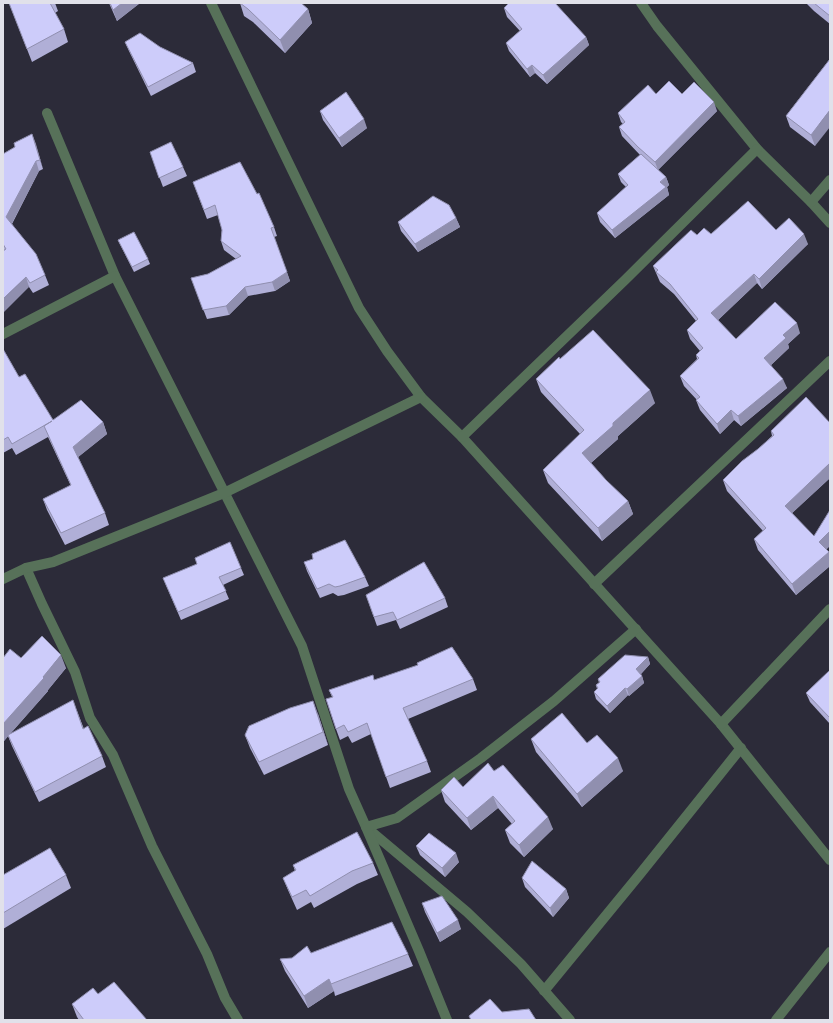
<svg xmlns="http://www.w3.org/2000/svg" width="833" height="1023" font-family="'Fira Sans Condensed',sans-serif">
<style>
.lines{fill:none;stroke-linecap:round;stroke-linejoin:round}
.minor{stroke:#577159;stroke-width:10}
.wall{fill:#b0afd7}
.shaded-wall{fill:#908faf}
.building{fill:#cdccfa;stroke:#908faf}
</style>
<rect width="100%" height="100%" fill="#2c2b39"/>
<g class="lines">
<g class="minor">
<path d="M211,3L359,308L387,351L421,397L462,437L721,724L830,860"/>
<path d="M641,3L657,26L757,149L811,202L830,223"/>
<path d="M47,113L115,276L302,646L349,789L366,827L467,912L521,964L570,1020"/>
<path d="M811,202L830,180"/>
<path d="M3,334L115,276"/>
<path d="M462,437L625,280L757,149"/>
<path d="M26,568L42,604L75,672L90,718L113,755L152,846L207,954L225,998L238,1020"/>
<path d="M3,579L26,568L53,562L224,493L421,397"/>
<path d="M594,584L830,361"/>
<path d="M721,724L830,609"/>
<path d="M544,991L640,874L741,748"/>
<path d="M447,1020L419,951L366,827L397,818L481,758L554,701L636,629"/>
<path d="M776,1020L830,952"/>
</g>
</g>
<g class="wall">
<path d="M9,3H55L58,11L55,13L64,29L68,42L32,62Z"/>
<path d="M109,3H140L117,21Z"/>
<path d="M240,3L308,9L312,23L285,53L253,22L244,16Z"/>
<path d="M806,3H830V24L814,11Z"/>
<path d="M504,8L586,37L589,45L547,84L535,73L530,77L509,51L506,43L520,31L507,17Z"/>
<path d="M125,42L160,47L193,63L196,72L151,96L129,51Z"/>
<path d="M830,59L815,146L790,127L786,116Z"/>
<path d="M656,94H682L717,111L658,170L666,177L669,185L667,187L669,195L615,238L600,222L597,213L626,187L621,182L618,174L640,155L622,136L619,127L623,124L621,122L618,113Z"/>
<path d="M320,111L367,128L342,147L323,120Z"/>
<path d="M32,134L43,169L39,171L12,224L45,275L49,285L33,293L3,248V154L15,147Z"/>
<path d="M150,152L183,167L187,176L163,187Z"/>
<path d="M193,182L274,227L277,236L274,237L290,281L275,291L248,296L229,315L207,319L191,278L208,274L236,259L224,250L221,241L222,230L218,215L207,219Z"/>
<path d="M456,218L460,227L418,252L401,231L398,222Z"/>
<path d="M776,230L808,244L762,289L757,283L718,320L736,339L800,333L788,344L789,348L771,365L787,388L741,426L734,420L720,434L700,410L696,400H697L684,386L680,376L697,359L696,355L700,351L690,339L687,330L696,321L674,294L660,282L653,266L697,235Z"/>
<path d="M118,240L148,259L150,264L134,272Z"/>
<path d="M3,349L19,377L53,420L103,422L107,434L78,457L105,513L109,525L65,545L47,510L43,499L71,486L48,437L16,455L12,448L3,453Z"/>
<path d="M560,359L655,403L618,436V439L591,463L606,480L628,501L633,514L602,541L548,483L543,470L580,434L541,392L536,379Z"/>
<path d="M771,431L830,478L792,513L826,550L830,555V566L796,595L758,550L754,539L763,531L727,491L723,480L758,449L772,436Z"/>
<path d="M304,562L365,577L369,586L344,595L338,596L333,593L320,598L307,571Z"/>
<path d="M241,568L244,575L223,585L229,599L181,620L163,578Z"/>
<path d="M366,595L445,598L448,607L400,629L396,620L377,626Z"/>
<path d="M648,657L650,664L641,674L642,676L644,683L629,696L628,695L610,713L596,699L594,692L597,689L596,685L599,683L598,679Z"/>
<path d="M3,658H21L66,668L48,690V691L10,734L77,711L84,729L102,756L106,767L39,802L12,746L8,736L4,741L3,740Z"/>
<path d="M830,670V724L810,702L806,693Z"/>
<path d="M473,679L477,690L408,719L427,761L431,772L390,788L371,734L352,743L348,736L340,740L336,729L332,697L329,690L374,680Z"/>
<path d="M318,714L328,745L264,775L250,748L245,735Z"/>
<path d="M531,739L587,743L623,771L582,807L536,752Z"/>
<path d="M494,771L553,829L524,857L510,843L505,830L512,824L498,808L471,830L445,802L441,790L463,787Z"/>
<path d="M416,846L459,862L445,877L420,855Z"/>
<path d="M373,863L378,875L357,884L314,908L311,902L297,910L288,890L283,878L295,871L293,865Z"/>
<path d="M3,875H66L71,888L3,929Z"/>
<path d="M522,878L566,889L569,898L553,917L525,887Z"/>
<path d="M422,903L461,929L440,942L425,912Z"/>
<path d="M311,953L408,954L413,966L335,996L334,991L308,1008L285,971L280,959L292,958Z"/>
<path d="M98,994L147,1020H79L77,1017L72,1004Z"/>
</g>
<g class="shaded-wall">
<path d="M122,3H140L117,21L113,10Z"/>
<path d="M308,9L312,23L285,53L280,40Z"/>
<path d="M586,37L589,45L547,84L543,75Z"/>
<path d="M532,65L535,73L530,77L527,69Z"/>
<path d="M714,102L717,111L658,170L655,162Z"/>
<path d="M830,110V127L815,146L811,135Z"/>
<path d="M364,119L367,128L342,147L339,138Z"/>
<path d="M32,134L36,144L43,169L40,160Z"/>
<path d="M36,161L39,171L10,227L6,217Z"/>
<path d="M666,177L669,185L667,187L669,195L615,238L612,230Z"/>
<path d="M456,218L460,227L418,252L415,244Z"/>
<path d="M804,234L808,244L762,289L759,279Z"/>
<path d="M287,272L290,281L275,291L272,282Z"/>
<path d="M754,274L757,283L715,323L711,313Z"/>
<path d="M26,277L29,287L3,313V299Z"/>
<path d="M245,287L248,296L229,315L226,306Z"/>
<path d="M797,323L800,333L788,344L789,348L768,368L764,358L783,335Z"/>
<path d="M783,379L787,388L741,426L738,416Z"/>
<path d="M650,390L655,403L618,436V439L587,466L582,453L613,423Z"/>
<path d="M731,410L734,420L720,434L717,424Z"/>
<path d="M103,422L107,434L77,458L73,447Z"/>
<path d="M830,463V478L789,516L785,506Z"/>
<path d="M628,501L633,514L602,541L598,528Z"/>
<path d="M830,531V546L823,553L819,542Z"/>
<path d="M829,552L830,555V566L796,595L792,584Z"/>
<path d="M61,655L66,668L48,690V691L4,741L3,739V724Z"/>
<path d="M648,657L650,664L639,676L636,669Z"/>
<path d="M642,676L644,683L629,696L627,689Z"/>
<path d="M625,688L628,695L610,713L607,706Z"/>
<path d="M313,701L318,714L328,745L323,732Z"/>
<path d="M618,758L623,771L582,807L577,794Z"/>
<path d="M493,796L498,808L471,830L467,818Z"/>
<path d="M548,817L553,829L524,857L519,845Z"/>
<path d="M456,853L459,862L445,877L442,868Z"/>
<path d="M566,889L569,898L553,917L550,908Z"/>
<path d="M458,920L461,929L440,942L437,933Z"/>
<path d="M329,979L334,991L308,1008L304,996Z"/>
</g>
<g class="building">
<path d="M9,3H50L64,29L27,49Z"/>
<path d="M110,3H122L113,10Z"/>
<path d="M240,3H301L308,9L280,40L248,9Z"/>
<path d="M509,3H555L586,37L543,75L532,65L527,69L506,43L522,29L504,8Z"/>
<path d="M814,3H830V16Z"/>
<path d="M140,33L160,47L193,63L148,87L125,42Z"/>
<path d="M830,59V110L811,135L786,116Z"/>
<path d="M669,81L682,94L694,82L714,102L655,162L638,147L619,127L625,122L618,113L648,85L656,94Z"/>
<path d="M346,92L364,119L339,138L320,111Z"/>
<path d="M32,134L40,160L36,161L6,217L36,254L45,275L30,283L26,277L3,299V251L6,249L3,244V154L15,147L14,143Z"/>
<path d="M171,142L183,167L159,178L150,152Z"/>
<path d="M641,154L666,177L660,182L666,187L612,230L597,213L628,185L618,174Z"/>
<path d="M240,162L257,194L259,193L274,227L271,228L287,272L272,282L245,287L226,306L203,310L191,278L208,274L241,256L221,241L222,230L215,205L204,210L193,182Z"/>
<path d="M433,196L449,205L456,218L415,244L398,222Z"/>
<path d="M748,201L776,230L789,218L804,234L759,279L754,274L711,313L736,339L775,302L797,323L783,335L786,338L764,358L783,379L738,416L731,410L717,424L696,400L700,397L680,376L699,358L696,355L703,348L687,330L698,319L670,284L656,272L658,270L653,266L691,230L697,235L704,228L711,234Z"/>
<path d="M134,232L148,259L132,267L118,240Z"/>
<path d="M593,330L650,390L613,423V426L582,453L606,480L628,501L598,528L543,470L584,430L536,379L559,357L560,359Z"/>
<path d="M3,349L19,377L25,374L53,420L81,400L103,422L73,447L105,513L61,533L43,499L71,485L44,426L52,421L12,444L8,437L3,440Z"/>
<path d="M806,397L830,423V463L785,506L814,536L830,510V531L819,542L829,552L792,584L754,539L766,528L723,480L742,461L758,449L774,435L771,431Z"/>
<path d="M345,540L365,577L340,586L335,587L329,584L317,589L304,562L313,559L312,554Z"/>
<path d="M230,542L241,568L219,577L226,591L178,612L163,578L197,564L195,558Z"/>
<path d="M424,562L445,598L397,620L393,612L374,617L366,595Z"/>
<path d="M42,636L61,655L43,677L44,678L3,724V658L10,649L21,658Z"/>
<path d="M452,647L473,679L403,708L427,761L386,777L367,723L348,732L344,725L336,729L326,699L333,697L329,690L373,675L374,680L418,665L417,663Z"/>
<path d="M625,655L648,657L636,669L642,676L627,689L625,688L607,706L594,692L598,688L596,685L600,682L598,679Z"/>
<path d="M830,670V718L806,693Z"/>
<path d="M73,700L83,729L88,726L102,756L35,792L8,735Z"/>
<path d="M313,701L323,732L259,762L245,735L249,726L290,708Z"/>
<path d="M562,713L587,743L597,735L618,758L577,794L531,739Z"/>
<path d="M488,763L494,771L503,765L548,817L519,845L505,830L515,821L493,796L467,818L441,790L454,777L463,787Z"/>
<path d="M357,832L373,863L352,871L310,896L306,890L292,897L283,878L296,870L293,865Z"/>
<path d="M429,833L456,853L442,868L416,846Z"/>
<path d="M50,848L66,875L3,913V875Z"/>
<path d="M532,861L566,889L550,908L522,878Z"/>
<path d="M442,896L458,920L437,933L422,903Z"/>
<path d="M392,922L408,954L331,984L329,979L304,996L280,959L292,958L307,946L311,953Z"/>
<path d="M114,982L147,1020H84L72,1004L93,988L98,994Z"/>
<path d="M490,999L502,1012L529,1009L536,1020H471L469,1016Z"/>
</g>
<rect width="833" height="1023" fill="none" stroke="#e1e1ea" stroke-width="8"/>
</svg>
